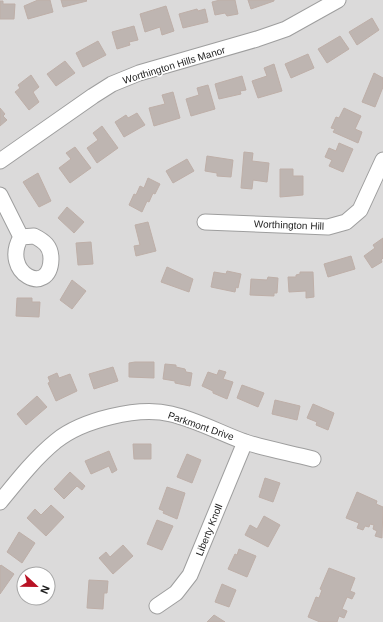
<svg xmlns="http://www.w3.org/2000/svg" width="383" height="622" font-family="Arial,sans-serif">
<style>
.residential{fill:#dbdada;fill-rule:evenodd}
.building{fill:#beb5b1;stroke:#beafa8}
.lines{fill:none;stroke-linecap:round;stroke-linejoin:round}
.minor-casing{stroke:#9e9e9e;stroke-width:17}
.minor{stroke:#fff;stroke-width:15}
.labels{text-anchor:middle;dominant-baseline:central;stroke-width:3;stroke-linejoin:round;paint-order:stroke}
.street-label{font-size:10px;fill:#1d1d1d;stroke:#fff}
</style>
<rect width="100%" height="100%" fill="#ede9e4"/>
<path class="residential" d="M0,0H383V622H0ZM24,574H48V598H24Z"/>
<g class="building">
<path d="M38,0H50L53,12L28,19L24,6Z"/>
<path d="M61,0H86L87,1L63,7Z"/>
<path d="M220,0H235L238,14L227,16L225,13L215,15L212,2Z"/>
<path d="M248,0H274V1L251,9Z"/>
<path d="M0,1H3V4H15L14,19H0Z"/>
<path d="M166,6L174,31L162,35L160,27L145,32L140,14Z"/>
<path d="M197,9L198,11L205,9L208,22L183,28L179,14Z"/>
<path d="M372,18L379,30L357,45L349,32Z"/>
<path d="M134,26L138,40L129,42L130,45L117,49L112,32Z"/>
<path d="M340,36L349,49L327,63L318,49Z"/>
<path d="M98,41L106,55L83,67L76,53Z"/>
<path d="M308,54L314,68L291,78L285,64Z"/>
<path d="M65,61L75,73L56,86L47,74Z"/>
<path d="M274,64L282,91L258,98L252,81L267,76L264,68Z"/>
<path d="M374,73L383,78V87L375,107L362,102Z"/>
<path d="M31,75L39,87L33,92L39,102L29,110L15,92L20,88L18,85Z"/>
<path d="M242,76L246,90L240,91L241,94L219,99L215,84Z"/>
<path d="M208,85L215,109L191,116L186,99L199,95L197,88Z"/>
<path d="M173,92L180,118L154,126L149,108L165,104L162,95Z"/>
<path d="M0,108L5,114L3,116L7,120L0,126Z"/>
<path d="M344,108L361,116L355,129L362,132L358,143L333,132L335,129L331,128L336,117L339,118Z"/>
<path d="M137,113L145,125L124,137L115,122L126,115L128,118Z"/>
<path d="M102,126L118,148L97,163L87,148L98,140L93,133Z"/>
<path d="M339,143L353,149L343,172L329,166L332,160L325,157L329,148L336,151Z"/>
<path d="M75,147L91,168L70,183L59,168L71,159L66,153Z"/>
<path d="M244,152L253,153L252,161L269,163L267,182L253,180L252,189L241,188Z"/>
<path d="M207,156L233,160L231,177L217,176V173L205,171Z"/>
<path d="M187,159L194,171L173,183L166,171Z"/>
<path d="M280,169H293V176H303V195L280,197Z"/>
<path d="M38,173L51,201L39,207L23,182Z"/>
<path d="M148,178L160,184L155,194L153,193L149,202L147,201L142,212L129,205L134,194L136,195L140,186L144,188Z"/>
<path d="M67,207L84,222L74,233L58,218Z"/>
<path d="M148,222L156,251L136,256L134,246L140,245L135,225Z"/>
<path d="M383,238V258L381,260L382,262L372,268L364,256L375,248L373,245Z"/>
<path d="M91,242L93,264L78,265L76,243Z"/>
<path d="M351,256L355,269L328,277L324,264Z"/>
<path d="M167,267L193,279L189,292L161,282Z"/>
<path d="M227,271L241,274L238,288L236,287L235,292L211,287L214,272L226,274Z"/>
<path d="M300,272H313L314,297L306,298V291L289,292L288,277H296V275L300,274Z"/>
<path d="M268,277L278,278L277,293H274V296L250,295L251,279L267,280Z"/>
<path d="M72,280L86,291L72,309L60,300Z"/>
<path d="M17,298H32V302H40L39,317L16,316Z"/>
<path d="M135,362H154V378L129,377V363Z"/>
<path d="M165,364L176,365V367L185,369L186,372L192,373L190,386L175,383V381L163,379Z"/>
<path d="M113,367L118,381L94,389L89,374Z"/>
<path d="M219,370L226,372L223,379L233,382L227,399L213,393V391L202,386L208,372L217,375Z"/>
<path d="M57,373L59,378L70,374L77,391L56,401L48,383L50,382L48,377Z"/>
<path d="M242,385L264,393L258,407L237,398Z"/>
<path d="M37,396L47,407L26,425L17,414Z"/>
<path d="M275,400L300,406L297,420L272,414Z"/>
<path d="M313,404L334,413L328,430L316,425L317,422L307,418Z"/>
<path d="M133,444H151V459H134Z"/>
<path d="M109,451L117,470L112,473L109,466L91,474L85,461Z"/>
<path d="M187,454L201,460L192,483L177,477Z"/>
<path d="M70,472L85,486L82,490L77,486L64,499L54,489Z"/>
<path d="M265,478L280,483L273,502L259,497Z"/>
<path d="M167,487L185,493L177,519L163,513L164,511L159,509Z"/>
<path d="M357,492L377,501L376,504L383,507L382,538L375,536L377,531L373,529L374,525L370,524L369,527L365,526L363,530L357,528L359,523L346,518Z"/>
<path d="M51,505L64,517L46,536L27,518L35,509L41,515Z"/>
<path d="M264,516L280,525L268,547L245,535L250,525L257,529Z"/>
<path d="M157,520L173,526L162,550L147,544Z"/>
<path d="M19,532L35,543L22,563L7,552Z"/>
<path d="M123,545L133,556L113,574L99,558L106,552L110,557Z"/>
<path d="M239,549L256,556L247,577L228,569L235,554L237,555Z"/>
<path d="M1,565L14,574L0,594V566Z"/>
<path d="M329,568L355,578L350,591L355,593L352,599L347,597L342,609L347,611L344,618L339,616L337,622H320L308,617L316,597L319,598L322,590L320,589Z"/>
<path d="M89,580L108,581L107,593H104L103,609L87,608Z"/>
<path d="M222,584L236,590L229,607L215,602Z"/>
<path d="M214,615L225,622H207Z"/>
</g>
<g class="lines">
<defs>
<g id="minor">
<path d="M0,161L93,96L112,84L139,73L257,39L286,29L338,0"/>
<path d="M0,195L21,237"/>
<path d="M205,222L328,227L346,222L360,210L383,160"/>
<path d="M34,236C44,241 51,246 51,259C50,298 0,273 21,237Z"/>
<path d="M0,502C17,481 35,458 56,441C82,420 138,406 171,414C197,420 220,433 245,442C267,449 290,453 313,459"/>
<path d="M157,606L176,593L190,575L245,442"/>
</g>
</defs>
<use href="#minor" class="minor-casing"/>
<use href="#minor" class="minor"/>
</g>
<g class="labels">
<g class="street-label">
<text transform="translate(174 65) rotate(-17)">Worthington Hills Manor</text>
<text transform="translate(289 225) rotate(2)">Worthington Hill</text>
<text transform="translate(201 426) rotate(19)">Parkmont Drive</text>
<text transform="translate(209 530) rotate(-68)">Liberty Knoll</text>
</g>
</g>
<g transform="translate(36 586) rotate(112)"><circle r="19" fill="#ffffff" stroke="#a5a5a5"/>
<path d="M0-3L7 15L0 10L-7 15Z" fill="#b81224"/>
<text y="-6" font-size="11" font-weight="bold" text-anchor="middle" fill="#1d1d1d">N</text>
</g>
</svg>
